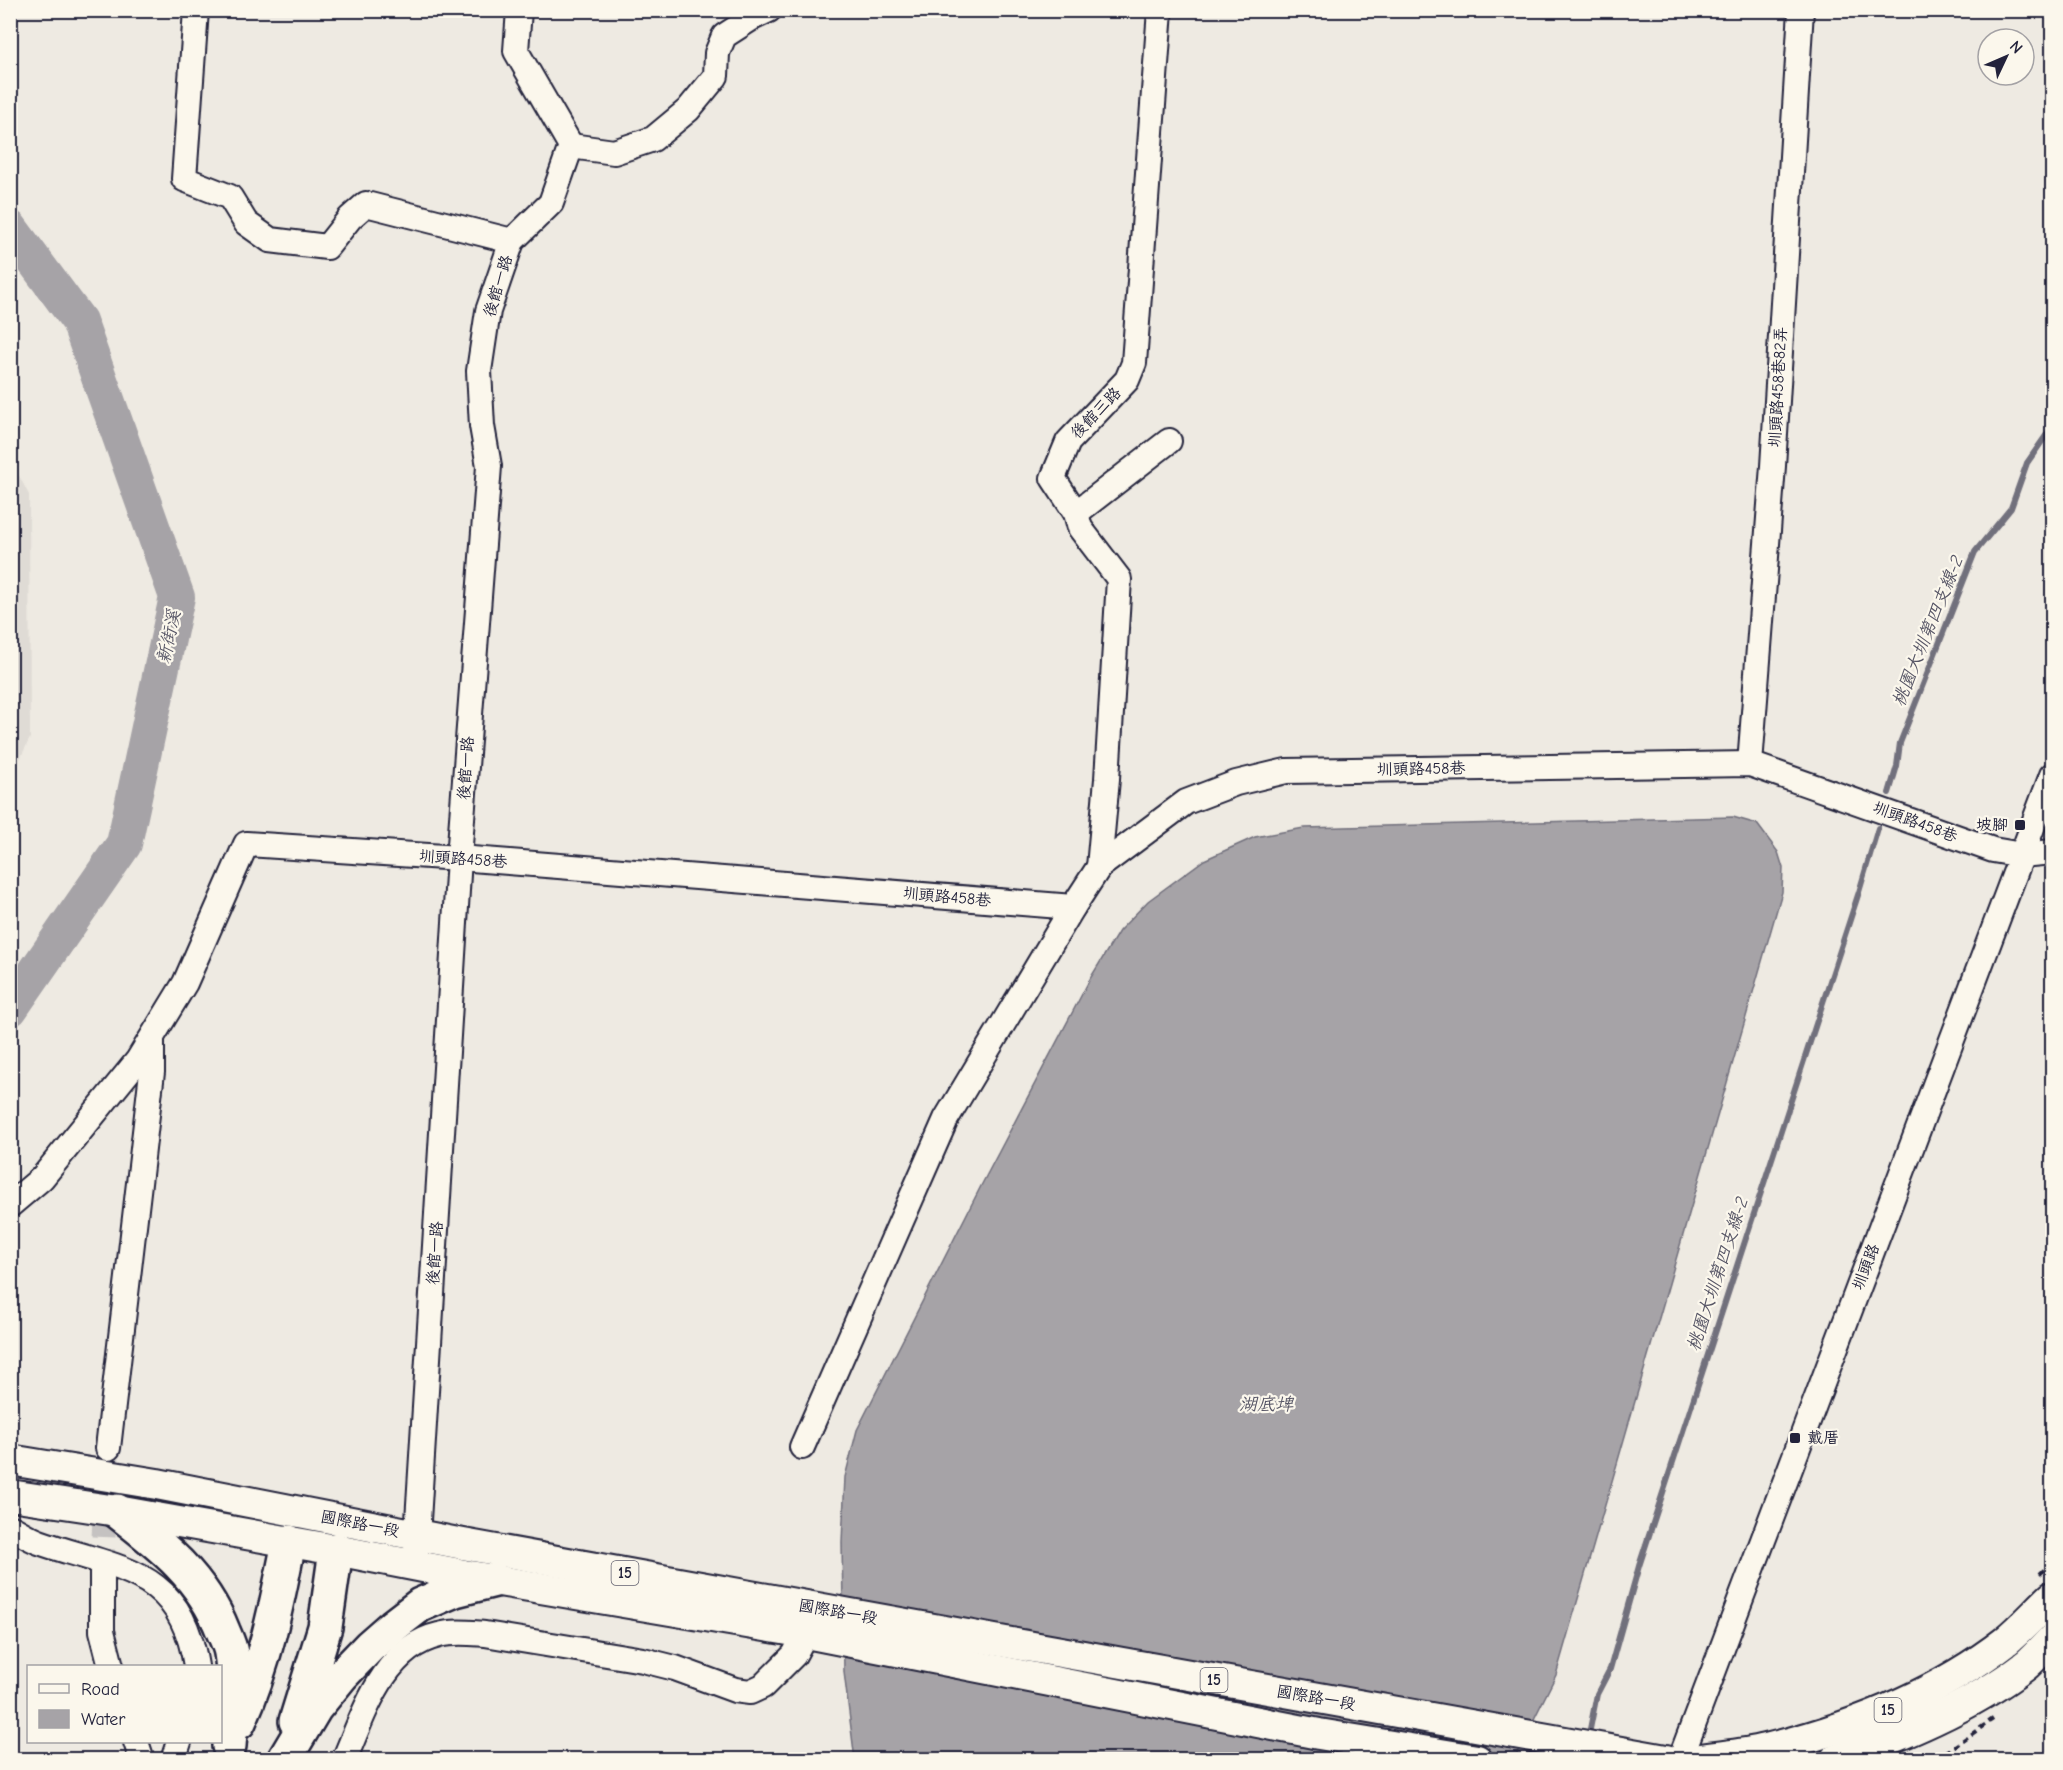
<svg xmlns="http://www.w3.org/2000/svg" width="2063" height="1770" font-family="'Comic Neue','LXGW WenKai TC',sans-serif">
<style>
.built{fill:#dfdbd5}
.water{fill:#a6a3a7;stroke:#716f7c;stroke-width:1.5}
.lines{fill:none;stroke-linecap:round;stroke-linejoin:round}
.stream{stroke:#716f7c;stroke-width:6}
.river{stroke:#a6a3a7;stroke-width:36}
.minor-tunnel{stroke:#c5c2c1;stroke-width:24;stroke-dasharray:24 12;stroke-linecap:butt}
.minor-casing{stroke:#22223b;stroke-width:28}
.major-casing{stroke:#22223b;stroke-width:34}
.highway-casing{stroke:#22223b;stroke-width:38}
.path{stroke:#22223b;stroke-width:4;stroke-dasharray:6 4.5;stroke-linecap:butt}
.minor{stroke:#fbf7ec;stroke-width:24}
.major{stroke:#fbf7ec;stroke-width:30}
.highway{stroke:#fbf7ec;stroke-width:33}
.poi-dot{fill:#22223b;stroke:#fbf7ec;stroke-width:2}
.labels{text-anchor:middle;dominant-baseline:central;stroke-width:4.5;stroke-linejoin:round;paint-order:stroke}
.shield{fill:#fbf7ec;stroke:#636270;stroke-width:1.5}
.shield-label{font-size:15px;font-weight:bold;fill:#22223b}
.street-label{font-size:16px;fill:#22223b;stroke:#fbf7ec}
.poi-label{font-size:16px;fill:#22223b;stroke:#fbf7ec;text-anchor:end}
.water-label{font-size:18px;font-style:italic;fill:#575666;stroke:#fbf7ec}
</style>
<rect width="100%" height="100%" fill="#eeeae2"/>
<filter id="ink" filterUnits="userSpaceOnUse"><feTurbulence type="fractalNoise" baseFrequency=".0167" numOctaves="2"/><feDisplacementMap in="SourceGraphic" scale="12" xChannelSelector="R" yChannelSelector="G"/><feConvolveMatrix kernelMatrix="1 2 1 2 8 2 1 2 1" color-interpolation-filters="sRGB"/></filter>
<g filter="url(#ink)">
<path class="built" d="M10,458L29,495L30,738L11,778Z"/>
<path class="water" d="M1733,817L1757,824L1778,852L1783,868L1782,892L1556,1675L1514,1759L855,1760L844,1672L842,1542L845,1477L857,1430L982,1184L1091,977L1119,931L1148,901L1204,860L1255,837L1304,828Z"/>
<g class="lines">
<g class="stream">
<path d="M1889,793L1897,766L1900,743L1975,552L2011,508L2027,463L2052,427"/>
<path d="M1590,1729L1597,1694L1610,1669L1639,1566L1859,892L1878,828"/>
</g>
<path class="river" d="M10,228L79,321L177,597L124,844L10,1009"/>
<path class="minor-tunnel" d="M102,1573L107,1459"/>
<defs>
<g id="minor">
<path d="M196,10L184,179L230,197L246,223L270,240L327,247L350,218L366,204L512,241"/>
<path d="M571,146L614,152L653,139L688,110L716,76L717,53L724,36L752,18L769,10"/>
<path d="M1076,513L1169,441"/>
<path d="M1750,764L1773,466L1801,10"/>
<path d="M1099,867L1107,779L1119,579L1080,528L1076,513L1053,478L1068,442L1127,380L1134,363L1160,10"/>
<path d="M10,1205L42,1178L138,1060L185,983L246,844L459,858L1073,907L1099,867L1186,802L1236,783L1286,771L1750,764L1993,850L2022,855L2052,852"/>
<path d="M802,1447L946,1119L1073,907"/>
<path d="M108,1448L152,1072V1039"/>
<path d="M10,1527C20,1532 29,1538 39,1542C117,1570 181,1567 196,1666"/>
<path d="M416,1553L459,858L489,466L482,426L479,371L488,311L512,241L551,203L571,146L516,51L519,10"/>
<path d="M102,1573V1631L111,1666"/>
<path d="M136,1742L142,1760"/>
<path d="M173,1760L179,1742"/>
<path d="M344,1760C364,1714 383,1648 439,1635C453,1631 470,1633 485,1634L643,1660L675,1668L735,1690L750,1692L763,1686L794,1655L806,1633"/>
<path d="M1680,1760L2052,775"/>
</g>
<g id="major">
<path d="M10,1460L157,1484L463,1544L1044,1649L1666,1760"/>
<path d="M10,1495L117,1511L336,1550L464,1575L806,1633L1319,1734L1477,1760"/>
<path d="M1694,1760C1718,1756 1743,1755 1766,1749C1852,1728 1935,1696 2006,1641C2022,1628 2037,1611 2052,1597"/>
<path d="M1835,1760C1900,1736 1970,1708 2026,1665C2035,1657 2044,1647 2052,1639"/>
</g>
<g id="highway">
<path d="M117,1511C162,1546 202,1577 223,1631C226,1638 230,1646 231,1653C236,1683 231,1716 229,1746"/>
<path d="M296,1721L325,1627L336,1550"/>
<path d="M239,1722C265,1664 277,1604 289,1542"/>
<path d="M284,1760L315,1708L342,1675L370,1646L394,1625L420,1605L455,1590L495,1580"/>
</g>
</defs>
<use href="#minor" class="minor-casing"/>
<use href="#major" class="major-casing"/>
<use href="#highway" class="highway-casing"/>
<g class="path">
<path d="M2040,1574L2052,1562"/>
<path d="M1926,1760L1945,1753L1993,1719"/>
</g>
<use href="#minor" class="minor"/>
<use href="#major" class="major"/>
<use href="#highway" class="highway"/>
</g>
</g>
<g class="poi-dot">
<rect x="2014" y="819" width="12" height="12" rx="3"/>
<rect x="1789" y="1432" width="12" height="12" rx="3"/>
</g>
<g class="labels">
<g class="shield">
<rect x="611.5" y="1561" width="27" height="24" rx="4.5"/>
<rect x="1200.5" y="1668" width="27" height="24" rx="4.5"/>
<rect x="1874.5" y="1698" width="27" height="24" rx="4.5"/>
</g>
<g class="shield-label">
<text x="625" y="1573">15</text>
<text x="1214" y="1680">15</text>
<text x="1888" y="1710">15</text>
</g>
<g class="street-label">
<text transform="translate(498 286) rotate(-73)">後館一路</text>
<text transform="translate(1778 387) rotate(-87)">圳頭路458巷82弄</text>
<text transform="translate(1096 413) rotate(-46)">後館三路</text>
<text transform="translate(466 768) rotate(-86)">後館一路</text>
<text transform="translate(1421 769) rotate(-1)">圳頭路458巷</text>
<text transform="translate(1915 822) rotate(20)">圳頭路458巷</text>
<text transform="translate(463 859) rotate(4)">圳頭路458巷</text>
<text transform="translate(947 897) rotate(5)">圳頭路458巷</text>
<text transform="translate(435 1253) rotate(-86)">後館一路</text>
<text transform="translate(1866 1267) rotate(-69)">圳頭路</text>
<text transform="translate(360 1524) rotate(11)">國際路一段</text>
<text transform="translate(838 1612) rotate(10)">國際路一段</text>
<text transform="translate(1316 1698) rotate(10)">國際路一段</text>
</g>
<g class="poi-label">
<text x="2008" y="825">坡腳</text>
<text x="1807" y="1438" text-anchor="start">戴厝</text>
</g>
<g class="water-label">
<text transform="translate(1928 631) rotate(-68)">桃園大圳第四支線-2</text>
<text transform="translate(169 637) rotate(-78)">新街溪</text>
<text transform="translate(1718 1274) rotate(-72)">桃園大圳第四支線-2</text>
<text x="1266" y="1404">湖底埤</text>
</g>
</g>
<rect width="2063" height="1770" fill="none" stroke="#fbf7ec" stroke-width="36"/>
<rect x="18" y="18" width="2027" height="1734" fill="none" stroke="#22223b" stroke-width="2" filter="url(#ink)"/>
<rect x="27" y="1665" width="195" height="78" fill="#fbf7ec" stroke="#a4a2a5" stroke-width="1.5"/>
<rect x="39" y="1684" width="30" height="9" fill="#fbf7ec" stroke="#a4a2a5" stroke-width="1.5"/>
<text x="81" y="1695" font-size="18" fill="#22223b">Road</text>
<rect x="39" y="1710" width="30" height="18" fill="#a6a3a7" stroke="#a4a2a5" stroke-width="1.5"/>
<text x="81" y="1725" font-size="18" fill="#22223b">Water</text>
<g transform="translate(2006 57) rotate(46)"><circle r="28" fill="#fbf7ec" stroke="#a4a2a5" stroke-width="1.5"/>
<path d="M0-4.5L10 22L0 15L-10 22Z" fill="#22223b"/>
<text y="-9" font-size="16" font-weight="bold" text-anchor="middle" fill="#22223b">N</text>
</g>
</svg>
